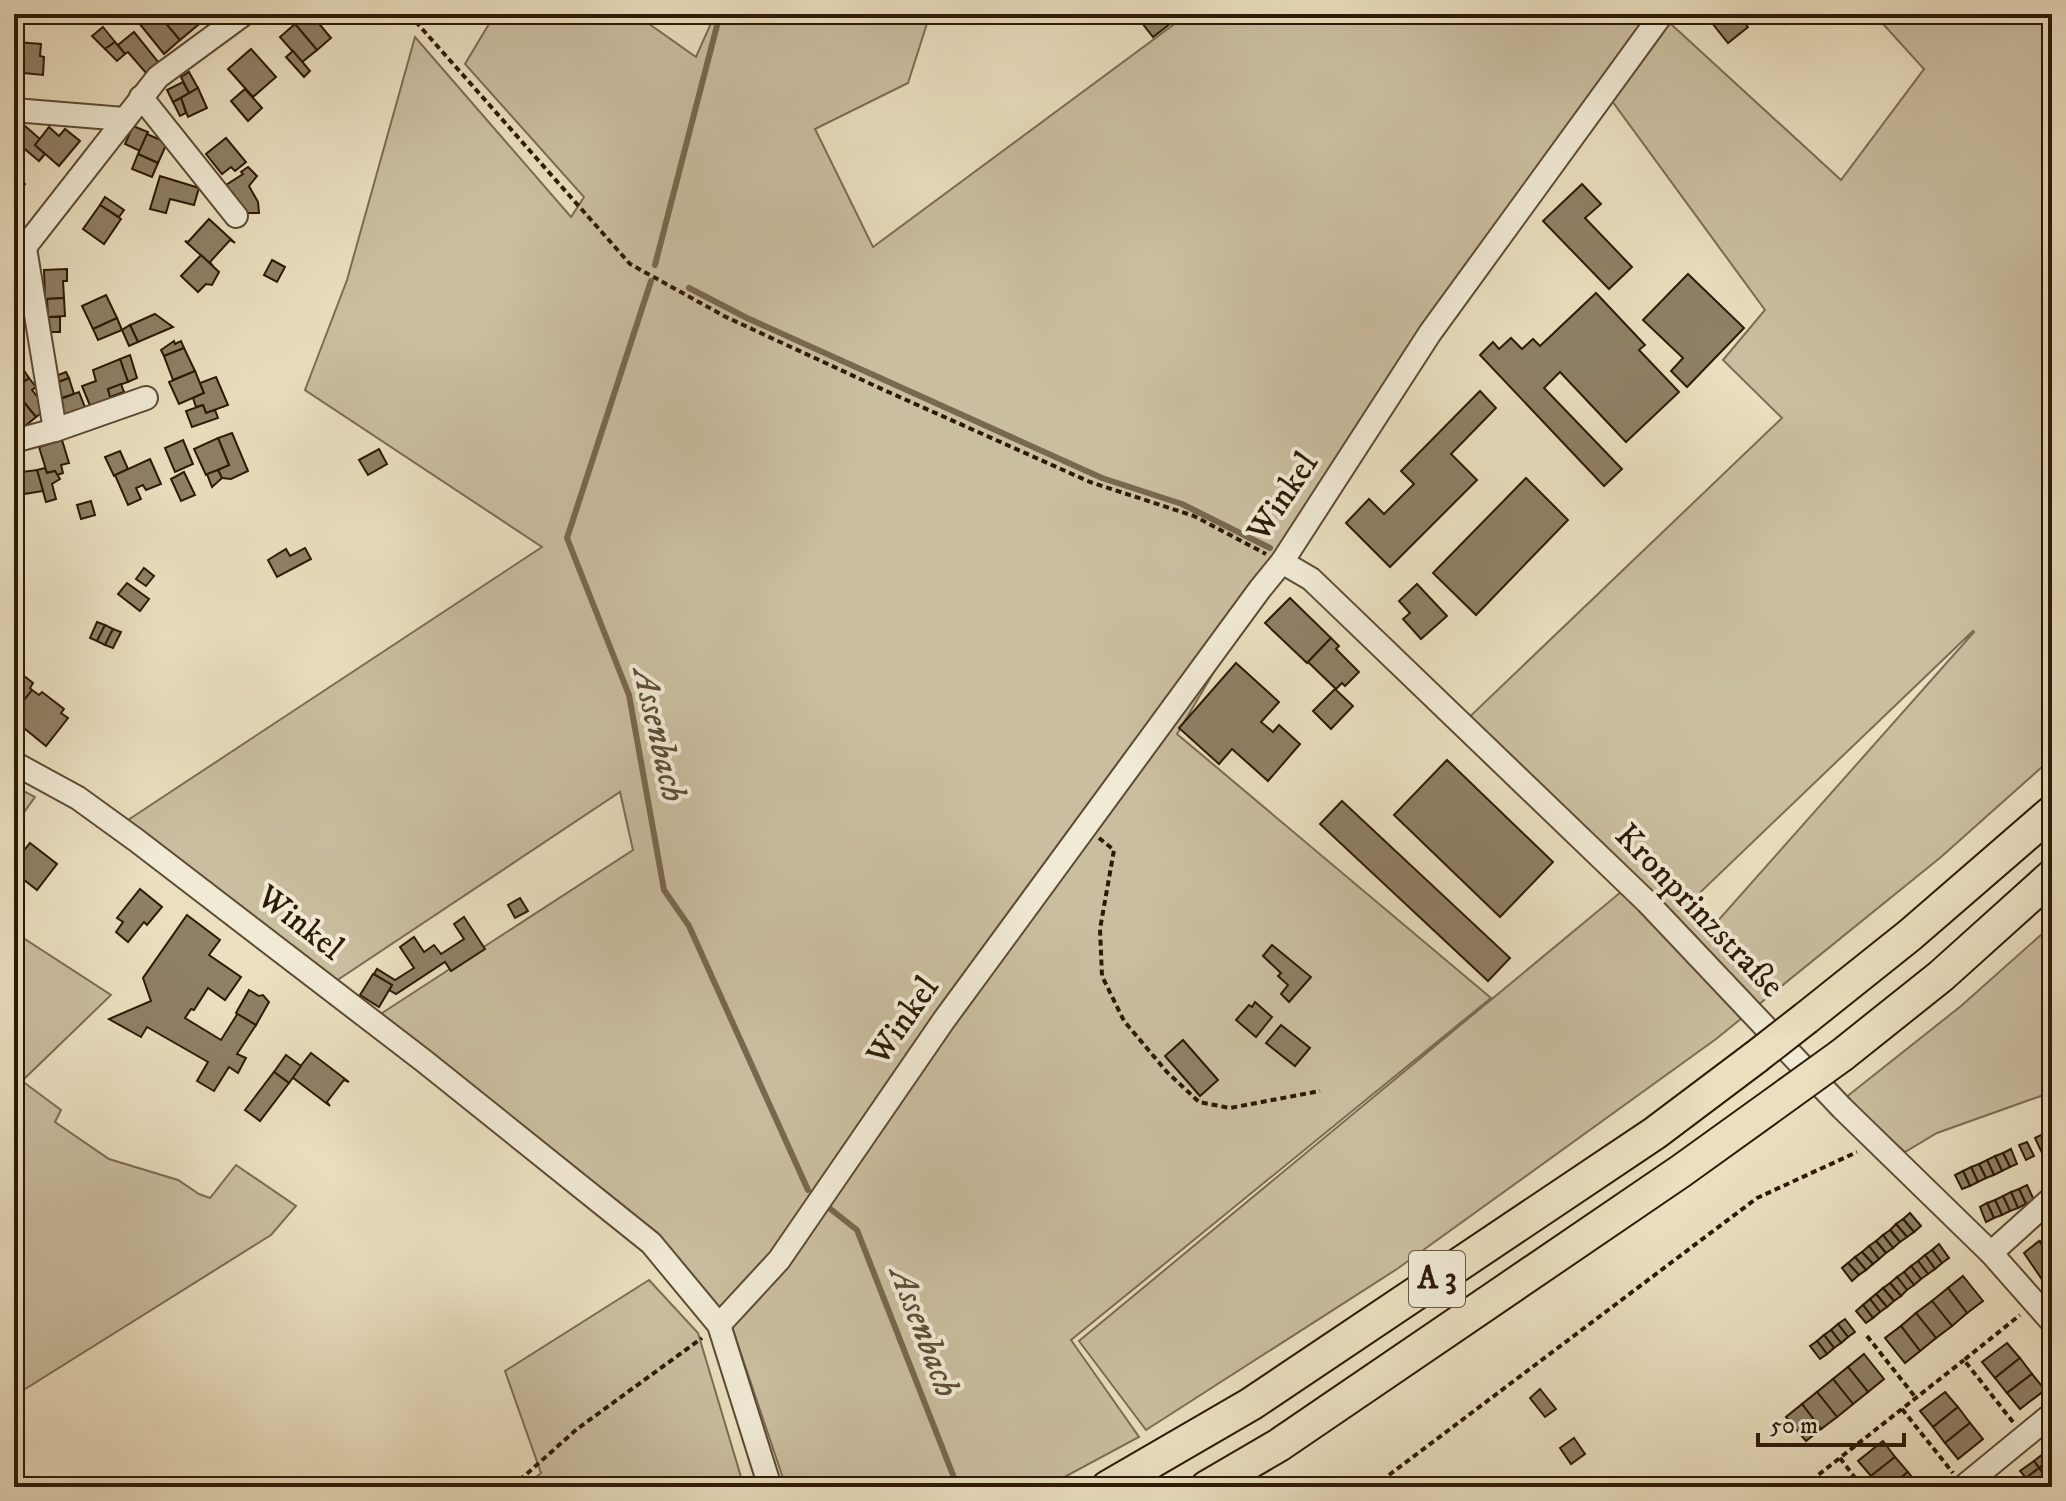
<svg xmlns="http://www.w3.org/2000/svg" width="2066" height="1501" font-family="'IM FELL DW Pica',serif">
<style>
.green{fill:#cabea0;stroke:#7c6c53;stroke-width:2;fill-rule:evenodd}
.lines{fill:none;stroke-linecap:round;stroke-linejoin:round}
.stream{stroke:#78684f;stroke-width:6}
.building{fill:#8f8066;stroke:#2d1a06;stroke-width:2}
.minor-casing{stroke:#5c4b34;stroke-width:26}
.highway-casing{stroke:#2d1a06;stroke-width:36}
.path{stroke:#2d1a06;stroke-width:4;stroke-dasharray:6 4;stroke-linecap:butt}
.minor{stroke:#f1ead5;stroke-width:22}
.highway{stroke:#eadfbf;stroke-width:32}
.highway-bridge-casing{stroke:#2d1a06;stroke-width:36;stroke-linecap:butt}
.highway-bridge{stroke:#eadfbf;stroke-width:32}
.labels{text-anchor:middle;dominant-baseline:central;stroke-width:8;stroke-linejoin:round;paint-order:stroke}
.shield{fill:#f1ead5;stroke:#685844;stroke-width:2}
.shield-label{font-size:32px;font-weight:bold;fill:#2d1a06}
.street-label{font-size:34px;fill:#2d1a06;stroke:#f1ead5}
.water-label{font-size:36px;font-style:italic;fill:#5f4e37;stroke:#f1ead5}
</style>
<rect width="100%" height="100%" fill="#eadfbf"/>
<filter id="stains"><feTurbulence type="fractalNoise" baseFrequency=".0025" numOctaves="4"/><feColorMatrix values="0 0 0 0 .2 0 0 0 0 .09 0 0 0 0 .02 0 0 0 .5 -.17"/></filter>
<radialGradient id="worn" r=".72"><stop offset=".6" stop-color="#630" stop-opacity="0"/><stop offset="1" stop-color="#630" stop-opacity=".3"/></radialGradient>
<g class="green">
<path d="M495,14H635L696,57L715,14H930L908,83L815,129L873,247L1188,14H1660L1841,180L1924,69L1874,14H2052V758L1941,857L1716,1039L1397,1269L1146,1430L1079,1341L1621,892L1461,725L1782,418L1723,360L1765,310L1612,101L1292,541L1177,734L1491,998L1071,1340L1139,1437L1046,1487H786L729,1318L662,1240L379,1015L633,850L620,792L336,981L128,820L542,547L305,390L347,280L415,37L571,217L584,197L465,64ZM1973,631L1974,632L1708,932L1687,905Z"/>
<path d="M14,786L35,797L14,826Z"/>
<path d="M2052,925V1092L1937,1133L1905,1152L1845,1098L1961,1006Z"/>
<path d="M14,932L111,995L22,1081L61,1110L55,1122L109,1159L178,1180L199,1194L210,1198L236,1165L296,1206L271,1235L14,1396Z"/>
<path d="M649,1280L698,1333L744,1487H524L541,1473L505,1371Z"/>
</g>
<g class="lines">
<g class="stream">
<path d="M655,265L720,14"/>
<path d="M651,281L567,538L629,695L664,890L689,926L808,1190"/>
<path d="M689,288L747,318L1102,478L1182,504L1270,548"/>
<path d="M828,1207L857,1230L953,1475L956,1487"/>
</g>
</g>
<g class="building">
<path d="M149,14H158L180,40L164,54L139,23Z"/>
<path d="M158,14H201L205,19L180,40Z"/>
<path d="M307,14H311L331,38L317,50L295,24Z"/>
<path d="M311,14H322L325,17L318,23Z"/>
<path d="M1135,14H1183L1153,37Z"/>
<path d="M1724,14H1737L1748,27L1728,43L1712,23Z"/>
<path d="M1777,14H1796V15L1785,24Z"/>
<path d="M295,24L317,50L302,62L280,37Z"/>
<path d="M103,27L115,42L105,49L92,36Z"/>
<path d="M134,32L159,63L146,73L128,52L125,54L118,45Z"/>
<path d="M16,42L41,44L40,56L44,57L43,75L14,72Z"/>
<path d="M115,42L125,54L117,61L105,49Z"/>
<path d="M251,49L276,77L253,97L228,69Z"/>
<path d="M293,51L310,71L304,77L286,57Z"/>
<path d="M189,72L198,88L189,93L181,77Z"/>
<path d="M183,82L189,93L173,102L167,90Z"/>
<path d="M198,88L207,108L188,117L181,98Z"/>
<path d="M245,89L262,108L248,121L231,101Z"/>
<path d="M181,98L186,113L180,116L173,102Z"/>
<path d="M25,126L40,139L35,145L45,154L39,161L14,140Z"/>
<path d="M133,126L148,132L140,151L125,144Z"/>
<path d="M49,127L59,136L65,129L80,141L59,166L35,145Z"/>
<path d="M147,134L167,143L158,163L138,154Z"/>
<path d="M226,138L246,162L235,171L231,167L222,174L206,154Z"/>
<path d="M138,154L158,163L152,177L132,169Z"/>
<path d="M248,167L257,176L249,186L258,202L259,213H243L239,202L226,185L243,174L241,172Z"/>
<path d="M14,174L25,184L14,197Z"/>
<path d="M160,176L199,188L194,205L170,199L166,213L150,209Z"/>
<path d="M1582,184L1601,204L1585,218L1632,267L1609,289L1543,221Z"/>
<path d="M105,197L124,210L119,217L100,205Z"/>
<path d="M100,205L121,219L104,244L83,229Z"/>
<path d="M209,219L235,243L230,240L210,262L213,266L185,241L188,242Z"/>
<path d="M201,255L219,272L212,285L206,284L198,292L181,276Z"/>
<path d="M272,260L285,267L277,282L264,275Z"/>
<path d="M67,269V281H63L64,298L45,299L44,270Z"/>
<path d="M1688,274L1744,328L1687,387L1671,371L1683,358L1643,320Z"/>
<path d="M1596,293L1645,345L1639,350L1679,392L1626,442L1560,372L1544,388L1622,469L1604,486L1480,355L1493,342L1499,349L1511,338L1522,349L1533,339L1540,346Z"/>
<path d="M106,295L117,318L93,329L82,306Z"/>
<path d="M64,298L65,316L48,317L47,299Z"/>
<path d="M155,314L173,327L138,342L130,325Z"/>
<path d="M45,317H60V332H46Z"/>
<path d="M117,318L122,330L98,340L93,329Z"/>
<path d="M130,325L138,342L129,346L122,330Z"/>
<path d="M174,341L175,344L181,341L184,348L164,356L161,350Z"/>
<path d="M184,348L195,371L173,380L164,356Z"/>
<path d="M130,355L137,378L128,382L120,359Z"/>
<path d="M120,359L128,382L108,389L112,400L91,408L82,386L96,381L93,370Z"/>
<path d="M195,371L204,393L179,404L169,382Z"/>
<path d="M25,372L29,378L17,388L14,380Z"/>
<path d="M66,372L69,378L56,383L53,377Z"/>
<path d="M216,377L228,405L206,413L203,405L196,407L193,398L204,393L200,383Z"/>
<path d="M29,378L36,387L32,390L47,409L36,417L14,390Z"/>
<path d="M69,378L74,394L61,398L56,383Z"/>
<path d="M121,384L124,392L110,397L108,389Z"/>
<path d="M14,390L36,417L25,426L14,412Z"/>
<path d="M1480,391L1496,408L1451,454L1477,480L1390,567L1346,523L1369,499L1384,514L1414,484L1401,471Z"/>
<path d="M79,392L86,410L65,418L58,400Z"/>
<path d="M203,405L206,413L215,410L218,418L192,427L186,411Z"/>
<path d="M19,419L25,426L17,433L14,423Z"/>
<path d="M232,433L248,471L231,479L222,478L218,470L229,465L218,438Z"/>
<path d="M218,438L229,465L206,475L194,449Z"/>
<path d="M62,440L69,463L61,465L63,473L57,475L55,471L47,473L39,447Z"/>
<path d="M183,440L193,464L175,472L165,448Z"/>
<path d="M379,449L387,464L368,475L359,460Z"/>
<path d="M120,451L128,469L114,476L105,457Z"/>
<path d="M150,459L161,484L146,490L143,485L136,488L141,499L128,505L115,475Z"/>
<path d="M45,468L47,473L55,471L60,479L52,484L56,499L46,502L37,470Z"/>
<path d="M37,470L43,491L24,494L21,472Z"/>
<path d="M218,470L222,478L212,487L207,474Z"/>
<path d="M21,472L24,494L14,496V473Z"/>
<path d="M184,472L195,495L181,501L171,479Z"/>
<path d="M1526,478L1568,520L1476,615L1433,573Z"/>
<path d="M91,501L95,515L81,519L77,505Z"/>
<path d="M305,548L311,559L277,577L268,560L286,549L290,556Z"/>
<path d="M144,568L154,576L146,586L136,579Z"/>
<path d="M127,583L149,599L140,611L118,594Z"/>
<path d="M1417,584L1447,616L1421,639L1403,619L1410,613L1399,601Z"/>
<path d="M1290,598L1331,638L1307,663L1265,623Z"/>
<path d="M97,622L105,625L97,641L90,638Z"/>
<path d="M105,625L113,629L105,645L97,641Z"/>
<path d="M113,629L121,632L113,648L105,645Z"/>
<path d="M1331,638L1339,646L1336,649L1359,672L1345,686L1342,683L1336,689L1308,662Z"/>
<path d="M1236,663L1279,702L1261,722L1273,732L1279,725L1300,744L1268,781L1232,749L1219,764L1179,728Z"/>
<path d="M14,668L33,683L30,688L32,690L14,713Z"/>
<path d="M1335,689L1353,706L1331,729L1313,711Z"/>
<path d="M32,690L39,695L42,692L64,709L61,713L68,718L46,746L14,720V713Z"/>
<path d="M1447,760L1553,862L1500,917L1394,815Z"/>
<path d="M1342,801L1510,958L1488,981L1320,824Z"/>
<path d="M30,843L57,864L37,890L14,872V863Z"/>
<path d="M140,889L162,907L147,925L144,922L128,942L116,932L123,922L117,918Z"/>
<path d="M520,898L528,911L515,918L508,905Z"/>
<path d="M187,915L220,940L209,955L241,977L225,1000L208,988L194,1010L191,1009L185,1018L221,1040L238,1013L256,1025L237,1054L246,1058L238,1073L229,1067L214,1091L197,1081L208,1062L147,1027L141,1037L109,1019L151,1001L143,978Z"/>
<path d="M464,917L485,949L451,971L445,962L396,994L389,990L392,985L374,974L377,969L395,980L414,968L400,947L414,937L424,952L434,945L441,954L464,939L454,924Z"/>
<path d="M1272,945L1311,977L1289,1002L1281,994L1288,985L1278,976L1281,973L1263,956Z"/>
<path d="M373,974L392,985L379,1007L360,995Z"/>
<path d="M249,990L259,996L263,995L269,1002L256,1025L236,1013Z"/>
<path d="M1255,1002L1272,1017L1256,1037L1236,1020L1249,1005L1252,1007Z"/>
<path d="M1281,1025L1310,1048L1295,1066L1266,1043Z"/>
<path d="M1183,1040L1218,1080L1200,1096L1165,1056Z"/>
<path d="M311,1053L349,1082L344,1080L327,1102L330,1106L292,1077Z"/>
<path d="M286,1055L301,1066L289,1083L274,1072Z"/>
<path d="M274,1072L289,1083L260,1121L245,1110Z"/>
<path d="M2051,1131L2052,1148L2050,1149L2043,1134Z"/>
<path d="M2043,1134L2050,1149L2042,1153L2035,1138Z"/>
<path d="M2027,1142L2034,1156L2026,1160L2019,1145Z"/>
<path d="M2011,1149L2017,1164L2010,1167L2003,1153Z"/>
<path d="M2003,1153L2010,1167L2002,1171L1995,1156Z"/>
<path d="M1995,1156L2002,1171L1994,1175L1987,1160Z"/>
<path d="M1987,1160L1994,1175L1986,1178L1979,1164Z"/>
<path d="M1979,1164L1986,1178L1978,1182L1971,1167Z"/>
<path d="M1971,1167L1978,1182L1970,1186L1963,1171Z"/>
<path d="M1963,1171L1970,1186L1962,1189L1955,1175Z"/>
<path d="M2027,1185L2034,1200L2026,1204L2019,1189Z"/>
<path d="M2019,1189L2026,1204L2018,1208L2011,1192Z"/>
<path d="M2011,1192L2018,1208L2010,1211L2003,1196Z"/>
<path d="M2003,1196L2010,1211L2002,1215L1995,1200Z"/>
<path d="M1995,1200L2002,1215L1994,1218L1987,1203Z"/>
<path d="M1987,1203L1994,1218L1986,1222L1980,1207Z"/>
<path d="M1910,1213L1921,1226L1914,1232L1903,1219Z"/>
<path d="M1903,1219L1914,1232L1907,1237L1896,1224Z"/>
<path d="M1896,1224L1907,1237L1900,1242L1890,1230Z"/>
<path d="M1890,1230L1900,1242L1893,1248L1883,1235Z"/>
<path d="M2052,1231V1259L2040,1242Z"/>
<path d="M1883,1235L1893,1248L1886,1253L1876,1241Z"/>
<path d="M1876,1241L1886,1253L1879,1259L1869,1246Z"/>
<path d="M2039,1241L2052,1259V1270L2041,1278L2024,1253Z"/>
<path d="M1939,1244L1949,1258L1942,1263L1932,1250Z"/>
<path d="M1869,1246L1879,1259L1873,1264L1862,1252Z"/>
<path d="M1932,1250L1942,1263L1935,1269L1925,1255Z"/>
<path d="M1862,1252L1873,1264L1866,1270L1855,1257Z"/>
<path d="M1925,1255L1935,1269L1928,1274L1918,1261Z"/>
<path d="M1855,1257L1866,1270L1859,1275L1848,1263Z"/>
<path d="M1918,1261L1928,1274L1921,1279L1911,1266Z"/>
<path d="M1848,1263L1859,1275L1852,1281L1842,1268Z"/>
<path d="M1911,1266L1921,1279L1914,1285L1904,1272Z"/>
<path d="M1904,1272L1914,1285L1907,1290L1897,1277Z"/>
<path d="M1963,1276L1983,1301L1967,1313L1948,1288Z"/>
<path d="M1897,1277L1907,1290L1901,1296L1890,1283Z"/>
<path d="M1890,1283L1901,1296L1894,1301L1883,1288Z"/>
<path d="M1883,1288L1894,1301L1887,1307L1876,1294Z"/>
<path d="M1948,1288L1967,1313L1952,1326L1932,1301Z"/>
<path d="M1876,1294L1887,1307L1880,1312L1870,1299Z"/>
<path d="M1870,1299L1880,1312L1873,1318L1863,1305Z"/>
<path d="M1932,1301L1952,1326L1936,1338L1916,1313Z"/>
<path d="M1863,1305L1873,1318L1866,1323L1856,1311Z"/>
<path d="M1916,1313L1936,1338L1920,1351L1901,1326Z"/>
<path d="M1845,1319L1855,1332L1848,1337L1838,1324Z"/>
<path d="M1838,1324L1848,1337L1841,1343L1831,1330Z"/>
<path d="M1901,1326L1920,1351L1905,1363L1885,1338Z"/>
<path d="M1831,1330L1841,1343L1834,1348L1824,1335Z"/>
<path d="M1824,1335L1834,1348L1827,1354L1817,1341Z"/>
<path d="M1817,1341L1827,1354L1820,1359L1810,1346Z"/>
<path d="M2007,1343L2020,1358L1995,1378L1982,1362Z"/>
<path d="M1864,1354L1884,1379L1868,1392L1848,1367Z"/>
<path d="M2020,1358L2032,1374L2007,1393L1995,1378Z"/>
<path d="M1848,1367L1868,1392L1853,1404L1833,1379Z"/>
<path d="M2032,1374L2045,1390L2020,1409L2007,1393Z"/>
<path d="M1833,1379L1853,1404L1837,1417L1817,1392Z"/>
<path d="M1540,1389L1556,1409L1545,1417L1530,1398Z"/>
<path d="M1817,1392L1837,1417L1821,1429L1802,1404Z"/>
<path d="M1945,1392L1958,1407L1933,1427L1920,1411Z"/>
<path d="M1802,1404L1821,1429L1806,1441L1786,1417Z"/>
<path d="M1958,1407L1970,1423L1945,1443L1933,1427Z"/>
<path d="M1970,1423L1983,1439L1958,1459L1945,1443Z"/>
<path d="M1574,1438L1585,1454L1571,1464L1560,1448Z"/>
<path d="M1883,1441L1895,1457L1871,1476L1858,1461Z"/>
<path d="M2048,1450L2052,1458L2039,1468L2034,1461Z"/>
<path d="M1895,1457L1908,1472L1889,1487H1879L1871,1476Z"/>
<path d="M2052,1458V1469L2044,1475L2039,1468Z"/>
<path d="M2034,1461L2039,1468L2026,1478L2020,1471Z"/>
<path d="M2039,1468L2044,1475L2031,1485L2026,1478Z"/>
<path d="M1908,1472L1920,1487H1889Z"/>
<path d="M2044,1475L2050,1482L2043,1487H2032L2031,1485Z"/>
<path d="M1838,1478L1845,1487H1827Z"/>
</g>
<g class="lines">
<defs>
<g id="minor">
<path d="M141,97L236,216"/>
<path d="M14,110L124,119"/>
<path d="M14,261L158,77L244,14"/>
<path d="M55,430L146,398"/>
<path d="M14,441L55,430L25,248"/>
<path d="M1282,562L1311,579L1647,902L1842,1108L1991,1253L2052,1322"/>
<path d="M14,763L78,798L136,840L424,1061L651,1243L719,1325L770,1487"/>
<path d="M1991,1253L2052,1198"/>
<path d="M719,1325L779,1260L944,1020L1260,589L1282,562L1430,333L1662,14"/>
<path d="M1963,1487L2052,1414"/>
</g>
<g id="highway">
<path d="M1806,1018L1910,935L2052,812"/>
<path d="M1842,1055L1941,976L2052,876"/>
<path d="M1108,1487L1251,1404L1655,1133L1756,1057"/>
<path d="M1207,1487L1279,1445L1681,1171L1788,1094"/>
</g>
</defs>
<use href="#minor" class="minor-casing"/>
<use href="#highway" class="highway-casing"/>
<g class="path">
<path d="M409,14L630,264L726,317L884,390L1090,482L1194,516L1266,554"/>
<path d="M1099,838L1114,850L1100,929L1102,976L1124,1021L1167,1072L1199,1102L1230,1108L1320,1091"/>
<path d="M1867,1336L1916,1398"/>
<path d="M1902,1409L1953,1473"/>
<path d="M2013,1422L1964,1360L2020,1315"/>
<path d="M1840,1458L1862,1487"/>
<path d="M512,1487L577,1429L702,1338"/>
<path d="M1373,1487L1757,1198L1857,1152"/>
<path d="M1803,1487L1964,1360"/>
</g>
<use href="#minor" class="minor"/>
<use href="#highway" class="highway"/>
<defs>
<g id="highway-bridge">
<path d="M1756,1057L1806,1018"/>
<path d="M1788,1094L1842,1055"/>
</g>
</defs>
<use href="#highway-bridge" class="highway-bridge-casing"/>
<use href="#highway-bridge" class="highway-bridge"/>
</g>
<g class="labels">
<rect class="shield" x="1409" y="1251" width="56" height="56" rx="6"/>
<g class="shield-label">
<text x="1437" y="1279">A 3</text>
</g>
<g class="street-label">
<text transform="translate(1283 497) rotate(-56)">Winkel</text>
<text transform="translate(1699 911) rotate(46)">Kronprinzstraße</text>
<text transform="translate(300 923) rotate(38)">Winkel</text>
<text transform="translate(903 1021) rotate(-55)">Winkel</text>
</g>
<g class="water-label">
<text transform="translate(659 735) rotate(77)">Assenbach</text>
<text transform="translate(924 1332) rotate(69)">Assenbach</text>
</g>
</g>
<rect width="2066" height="1501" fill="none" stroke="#eadfbf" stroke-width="48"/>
<rect x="16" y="16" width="2034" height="1469" fill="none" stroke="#2d1a06" stroke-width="4"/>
<rect x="24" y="24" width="2018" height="1453" fill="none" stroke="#2d1a06" stroke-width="2"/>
<path d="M1758 1433v12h146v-12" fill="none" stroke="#2d1a06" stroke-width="4"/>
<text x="1770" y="1433" font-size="24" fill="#2d1a06" stroke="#f1ead5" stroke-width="6" paint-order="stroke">50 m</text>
<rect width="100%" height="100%" filter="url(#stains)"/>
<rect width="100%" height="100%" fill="url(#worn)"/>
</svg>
